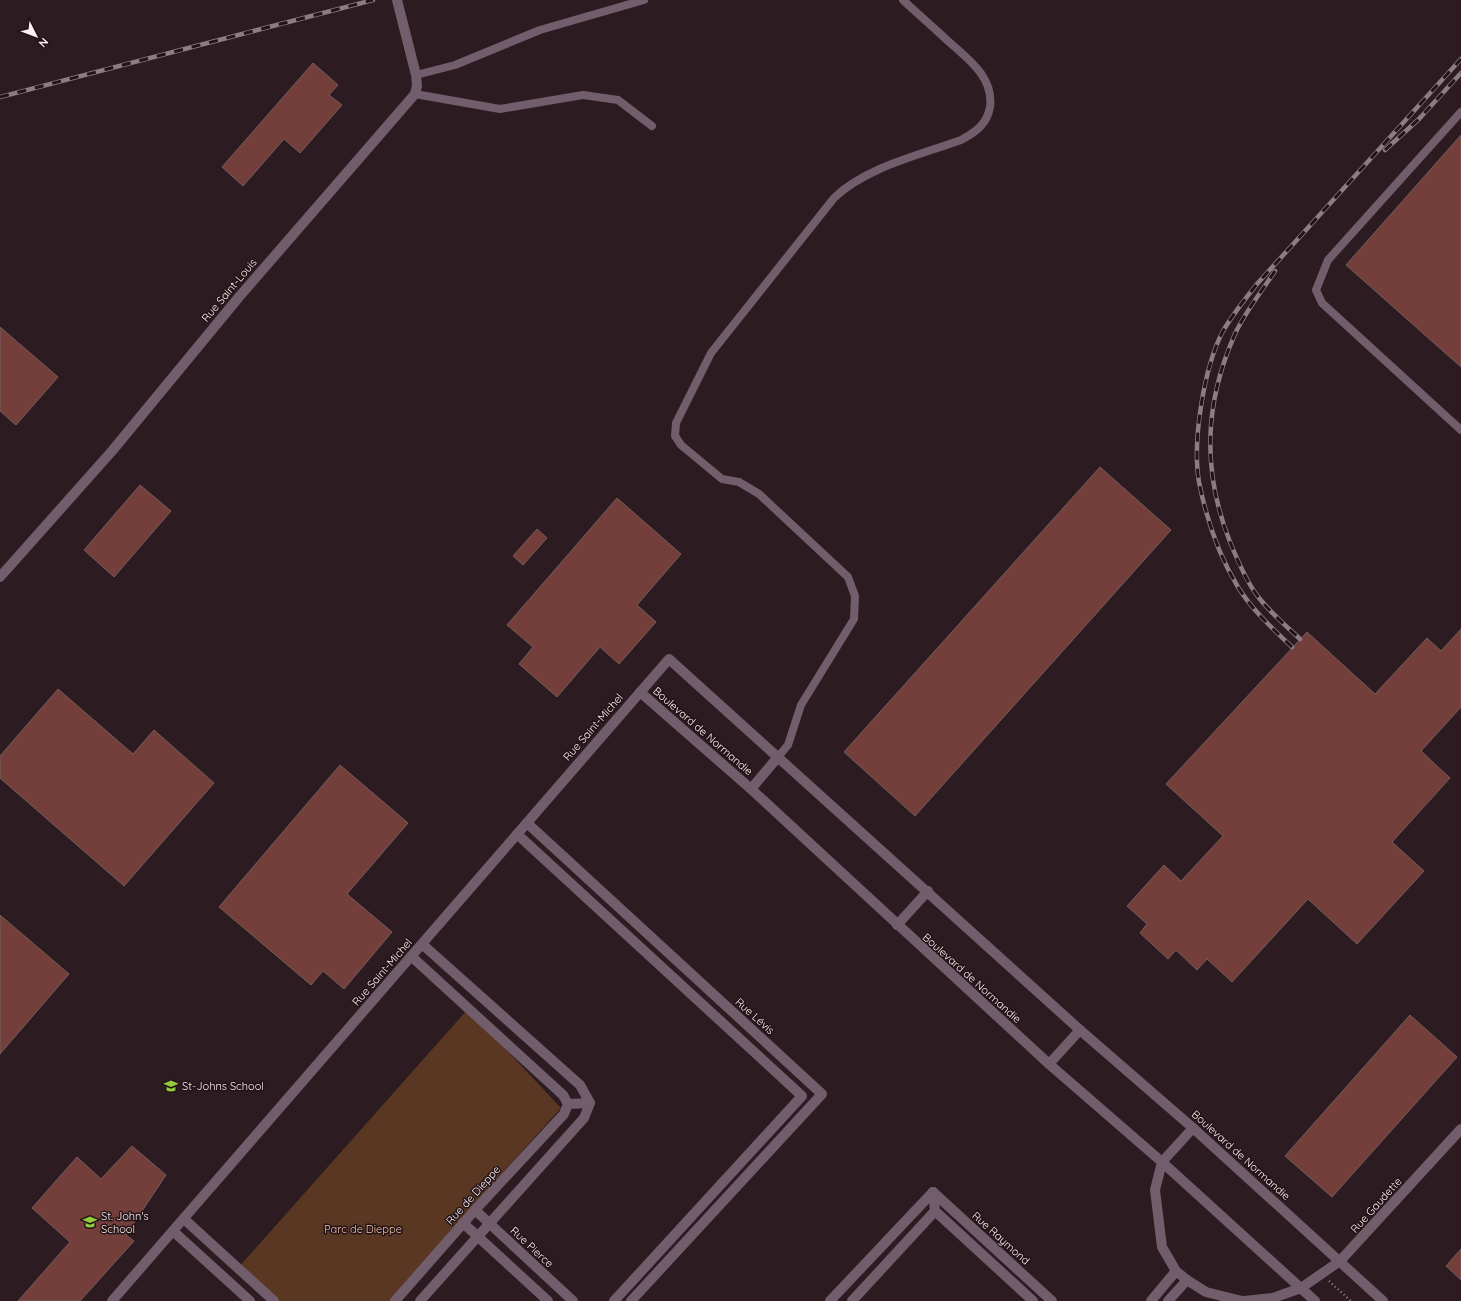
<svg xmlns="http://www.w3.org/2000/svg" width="1461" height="1301" font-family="Quicksand,sans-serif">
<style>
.green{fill:#593723}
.building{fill:#743e3a;stroke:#735e5c}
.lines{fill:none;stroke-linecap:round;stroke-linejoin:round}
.path{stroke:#94868a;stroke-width:2.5;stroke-dasharray:1 3;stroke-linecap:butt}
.service{stroke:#715d6c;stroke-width:8}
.minor{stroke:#715d6c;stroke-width:10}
.rail-casing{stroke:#8b7d81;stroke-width:4.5}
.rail{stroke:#221317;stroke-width:3;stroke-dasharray:9;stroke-linecap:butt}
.labels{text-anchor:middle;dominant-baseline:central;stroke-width:3;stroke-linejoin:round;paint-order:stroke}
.street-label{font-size:11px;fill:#fcf0f3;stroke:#221317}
.poi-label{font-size:11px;fill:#fcf0f3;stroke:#221317;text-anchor:start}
.park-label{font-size:11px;fill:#f5c7ac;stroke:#221317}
</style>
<rect width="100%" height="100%" fill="#2c1c21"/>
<path class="green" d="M468,1009L561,1108L458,1222L391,1301H274L238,1268Z"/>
<g class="building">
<path d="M313,63L338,85L329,95L342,105L300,153L284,139L243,186L222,167Z"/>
<path d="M1461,135V367L1346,265Z"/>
<path d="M0,327L58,377L16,425L0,411Z"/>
<path d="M1100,467L1171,530L915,816L844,752Z"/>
<path d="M140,485L171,511L114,577L84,550Z"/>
<path d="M617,498L681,554L637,605L656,622L619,664L600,647L557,697L519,664L533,647L507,625Z"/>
<path d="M537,529L547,538L523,565L513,556Z"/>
<path d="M1461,629V707L1421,751L1450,778L1392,842L1424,871L1357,944L1308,899L1232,982L1207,959L1197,970L1176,950L1168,959L1140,933L1147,924L1127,906L1164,865L1181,881L1223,836L1166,784L1307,632L1375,694L1427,638L1441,651Z"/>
<path d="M58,689L133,754L154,730L214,783L124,886L0,778V756Z"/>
<path d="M340,765L408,823L347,894L392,932L344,989L323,971L311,985L219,907Z"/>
<path d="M0,915L69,974L0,1054Z"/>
<path d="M1410,1015L1457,1057L1332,1197L1285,1156Z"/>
<path d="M132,1146L166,1175L126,1235L134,1241L80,1301H18L70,1242L32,1208L77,1157L101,1179Z"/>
<path d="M1461,1249V1280L1446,1266Z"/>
</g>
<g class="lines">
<path class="path" d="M1329,1281L1351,1301"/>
<g class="service">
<path d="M416,75L455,65L540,30L644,0"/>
<path d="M415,94L500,109L583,95L618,100L652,126"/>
<path d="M1461,112L1328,260L1316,290L1322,303L1461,430"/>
<path d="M778,757L788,745L801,705L854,619L855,596L848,577L759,494L739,482L722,479L681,445L675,436L676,423L711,353L834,198C866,167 920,155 961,140C976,132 987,124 990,107C994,77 968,59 948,41C933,27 918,14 903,0"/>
</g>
<g class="minor">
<path d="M0,577L112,451L239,297L415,94L417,86L416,75L397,0"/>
<path d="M640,692L751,789L1049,1064L1162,1162L1315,1301"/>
<path d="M751,789L778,757"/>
<path d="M527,823L822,1094L631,1301"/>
<path d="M517,834L802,1096L614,1301"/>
<path d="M897,925L928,891"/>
<path d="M1049,1064L1080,1030"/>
<path d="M568,1104L590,1103"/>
<path d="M1193,1128L1162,1162L1155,1190L1162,1247L1176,1271L1187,1280L1206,1292L1242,1301"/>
<path d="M933,1192L1052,1301"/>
<path d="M933,1192L935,1211L1033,1301"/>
<path d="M475,1210L573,1301"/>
<path d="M184,1219L274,1301"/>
<path d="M463,1223L548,1301"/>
<path d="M173,1231L250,1301"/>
<path d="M112,1301L669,659L1080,1030L1193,1128L1383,1301"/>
<path d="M395,1301L475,1210L564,1114L568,1104L563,1095L411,956"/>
<path d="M420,1301L584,1118L590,1103L580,1085L422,944"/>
<path d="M830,1301L933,1192"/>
<path d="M852,1301L935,1211"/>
<path d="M1151,1301L1176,1271"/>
<path d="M1168,1301L1187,1280"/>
<path d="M1244,1301L1273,1298L1301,1288L1340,1261L1461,1129"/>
</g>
<defs>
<g id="rail">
<path d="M0,97L373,0"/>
<path d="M1385,150L1419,119L1461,73"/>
<path d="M1275,271C1262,291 1245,312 1235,334C1204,404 1202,471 1230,542C1237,559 1244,576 1254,591C1266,609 1284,624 1300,639"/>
<path d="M1292,647C1273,629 1252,610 1238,587C1219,556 1206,517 1199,482C1192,441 1204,367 1223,331C1233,314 1245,299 1257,284L1461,59"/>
</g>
</defs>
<use href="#rail" class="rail-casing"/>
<use href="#rail" class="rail"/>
</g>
<defs>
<symbol id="school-bare" viewBox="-9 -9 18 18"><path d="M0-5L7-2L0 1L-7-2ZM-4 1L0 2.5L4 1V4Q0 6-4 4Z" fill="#93cc3d" stroke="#221317" stroke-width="2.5" paint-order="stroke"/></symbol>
</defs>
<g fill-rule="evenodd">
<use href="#school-bare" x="161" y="1076" width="20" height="20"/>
<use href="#school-bare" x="80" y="1212" width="20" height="20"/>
</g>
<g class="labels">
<g class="street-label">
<text transform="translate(229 290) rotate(-50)">Rue Saint-Louis</text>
<text transform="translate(593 727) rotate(-49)">Rue Saint-Michel</text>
<text transform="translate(703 731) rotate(41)">Boulevard de Normandie</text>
<text transform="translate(382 972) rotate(-49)">Rue Saint-Michel</text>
<text transform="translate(972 978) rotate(42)">Boulevard de Normandie</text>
<text transform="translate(755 1016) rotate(42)">Rue Lévis</text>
<text transform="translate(1241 1155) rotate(42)">Boulevard de Normandie</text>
<text transform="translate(473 1195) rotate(-48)">Rue de Dieppe</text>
<text transform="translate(1376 1205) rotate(-48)">Rue Gaudette</text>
<text transform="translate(1001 1238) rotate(42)">Rue Raymond</text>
<text transform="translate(532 1247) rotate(43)">Rue Pierce</text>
</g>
<g class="poi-label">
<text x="182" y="1086">St-Johns School</text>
<text x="101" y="1216">St. John's<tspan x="101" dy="13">School</tspan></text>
</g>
<g class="park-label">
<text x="363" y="1229">Parc de Dieppe</text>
</g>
</g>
<g transform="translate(36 36) rotate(132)" stroke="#221317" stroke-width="3" paint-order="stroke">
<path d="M0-3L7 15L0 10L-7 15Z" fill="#fcf0f3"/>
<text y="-6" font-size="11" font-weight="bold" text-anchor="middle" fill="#fcf0f3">N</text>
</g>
</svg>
